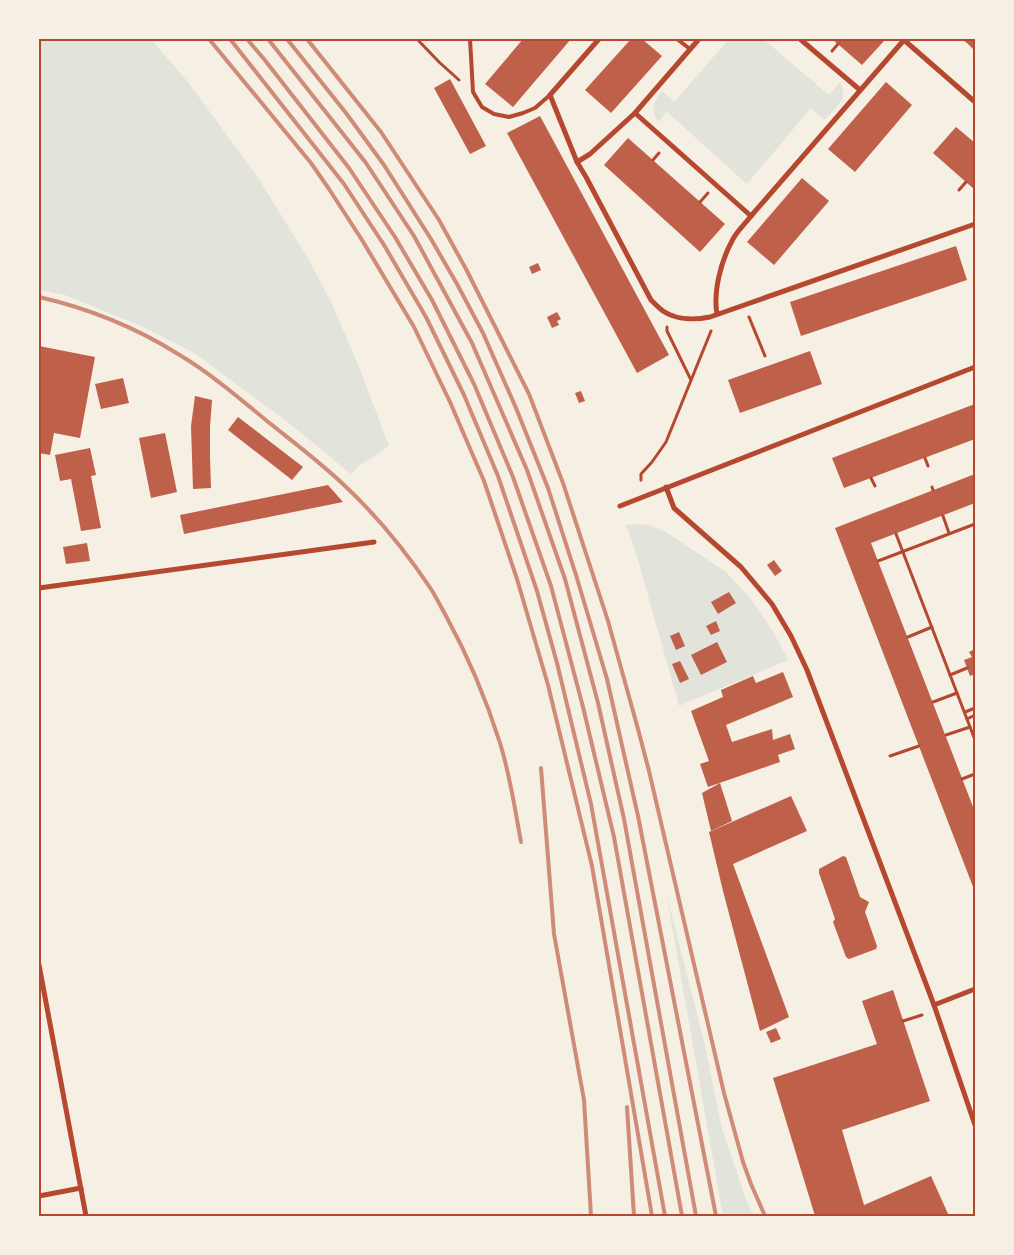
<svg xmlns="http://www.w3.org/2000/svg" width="1014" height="1255" font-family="Overpass,sans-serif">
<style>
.green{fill:#e2e4dc}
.building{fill:#bf614a}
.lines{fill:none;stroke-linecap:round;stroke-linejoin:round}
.path{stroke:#b5482f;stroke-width:3}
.service{stroke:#b5482f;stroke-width:4}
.minor{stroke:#b5482f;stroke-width:5}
.rail{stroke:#cf8b77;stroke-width:4}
.neatline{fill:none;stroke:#b5482f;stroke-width:2}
</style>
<rect width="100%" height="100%" fill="#f6efe4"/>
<g class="green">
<path d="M39,39H151L188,82L257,176L309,260L333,306L361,372L389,446L359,466L351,474L285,420L194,353L143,327L65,295L39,290Z"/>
<path d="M729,39H763L829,95L840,82C850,99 835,108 824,120L811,108L747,184L667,112L658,122C650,110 653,101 662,91L674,102Z"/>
<path d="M638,524L649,525L666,532L726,572L751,599L774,633L788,660L679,706L636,553L626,525Z"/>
<path d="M666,892L704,1041L722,1129L747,1202L754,1216H723Z"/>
</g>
<g class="building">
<path d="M523,39H571L513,107L485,84Z"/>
<path d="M631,39H642L662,56L611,113L585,90Z"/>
<path d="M832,39H882L884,41L862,65Z"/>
<path d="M961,39H975V51L967,43Z"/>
<path d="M450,79L486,146L470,154L434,88Z"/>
<path d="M886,82L912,105L855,172L828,149Z"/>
<path d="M540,116L669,355L637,373L507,133Z"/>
<path d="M956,127L975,143V190L933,153Z"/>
<path d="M628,138L725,224L700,252L604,165Z"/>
<path d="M802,178L829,201L774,265L747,242Z"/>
<path d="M956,246L967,280L801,336L790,302Z"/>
<path d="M538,263L541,270L532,274L529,267Z"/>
<path d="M557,312L561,319L557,321L559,325L552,328L547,317Z"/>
<path d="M39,346L95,357L80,438L54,433L50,455L39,453Z"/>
<path d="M810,351L822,384L740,413L728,380Z"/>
<path d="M123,378L129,403L101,409L95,384Z"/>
<path d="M581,391L585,401L579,403L575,393Z"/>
<path d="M195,396L212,400L210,427V457L211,488L193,489L191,426Z"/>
<path d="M975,404V439L844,488L832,458Z"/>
<path d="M238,417L303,467L292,480L228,430Z"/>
<path d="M165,433L177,492L151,498L139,438Z"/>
<path d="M90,448L96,475L91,476L101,528L81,531L71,479L60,481L55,455Z"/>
<path d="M975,474V503L871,543L975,812V892L835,528Z"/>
<path d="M328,485L343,502L184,534L180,515Z"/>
<path d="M87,543L90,561L66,564L63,547Z"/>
<path d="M774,560L782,571L775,576L767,565Z"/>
<path d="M729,592L736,603L718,614L711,602Z"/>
<path d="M716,621L720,631L711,635L706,626Z"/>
<path d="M679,632L685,646L676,650L670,636Z"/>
<path d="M717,642L727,662L701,675L691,655Z"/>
<path d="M975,649V674L970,676L964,660L972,657L969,652Z"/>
<path d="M680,661L689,679L680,683L672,664Z"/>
<path d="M783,672L793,697L726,725L732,742L772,729L773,740L790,734L795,749L778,755L780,762L708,787L700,764L709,761L691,711L723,697L721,690L753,676L756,683Z"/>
<path d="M720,783L732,821L711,831L702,793Z"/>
<path d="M791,796L807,831L733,864L789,1017L760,1031L723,891L709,832Z"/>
<path d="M843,856L846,857L860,897L869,902L865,912L877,946L876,949L849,959L846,957L833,922L835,919L819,873V869Z"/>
<path d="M893,990L930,1101L842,1130L864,1205L931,1176L949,1216H815L773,1078L877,1044L862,1001Z"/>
<path d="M776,1028L781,1039L771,1043L766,1032Z"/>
</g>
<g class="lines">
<g class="path">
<path d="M417,39L439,62L459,80"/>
<path d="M832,51L838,44"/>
<path d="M653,160L659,153"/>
<path d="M959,190L966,182"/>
<path d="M700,202L708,193"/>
<path d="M749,317L765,356"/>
<path d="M667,327V331L691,380"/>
<path d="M925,458L928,466"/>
<path d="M871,478L875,486"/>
<path d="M641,480V474L652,462L666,442L711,331"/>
<path d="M932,487L933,490"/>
<path d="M943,516L949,533"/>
<path d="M896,534L975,740"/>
<path d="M878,561L975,524"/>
<path d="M908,637L932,627"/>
<path d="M950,675L967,668"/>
<path d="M933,702L957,693"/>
<path d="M965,712L975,708"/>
<path d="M967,719L975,715"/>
<path d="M946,735L970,727"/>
<path d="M890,756L919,746"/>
<path d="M962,779L975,774"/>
<path d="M903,1021L922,1015"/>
</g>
<g class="service">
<path d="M470,39L473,92L482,107L494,114L509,117L523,113L535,108L550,95"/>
<path d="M677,39L690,49"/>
</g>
<g class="minor">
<path d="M599,39L550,95L577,162L586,177L651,300C655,304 659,308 663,311C676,320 695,320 710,317L975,224"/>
<path d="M800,39L860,90"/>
<path d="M635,113L751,216L904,40L975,102"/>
<path d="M577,162L590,154L635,113L699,39"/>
<path d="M717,314C713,292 721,261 732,241C736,232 745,224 751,216"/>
<path d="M666,487L674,508L741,567L772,604L791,636L807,670L934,1005L975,989"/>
<path d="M620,506L975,367"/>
<path d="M39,588L374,542"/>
<path d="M39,965L86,1216"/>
<path d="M934,1005L975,1125"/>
<path d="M39,1196L81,1188"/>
</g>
<g class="rail">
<path d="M209,39L311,163L329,189L362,240L414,327L450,402L484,481L517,579L548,685L592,866L652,1216"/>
<path d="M230,39L344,184L384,245L426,317L464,395L498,476L537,591L557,663L591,804L665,1216"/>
<path d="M247,39L264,59L349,168L395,237L432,300L474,384L513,477L551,586L583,707L614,837L682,1216"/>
<path d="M268,39L366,163L414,236L472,343L527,470L565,579L598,703L624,819L696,1216"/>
<path d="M287,39L346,113L384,165L431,239L457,284L483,333L516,408L548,488L576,575L607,679L638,816L716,1216"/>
<path d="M307,39L381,132L439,220L466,269L529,394L563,483L608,621L638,729L649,771L724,1093L743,1162L751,1184L765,1216"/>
<path d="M39,297C87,308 135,327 178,354C210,373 238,397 267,421C293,442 320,462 344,485C375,514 407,553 431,589C436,597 441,607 446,616C468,656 486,699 500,743C510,775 515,809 521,842"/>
<path d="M541,768L554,934L584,1100L591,1216"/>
<path d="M627,1107L634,1216"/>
</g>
</g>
<rect width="1014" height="1255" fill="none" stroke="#f6efe4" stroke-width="80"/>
<rect x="40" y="40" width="934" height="1175" class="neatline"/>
</svg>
